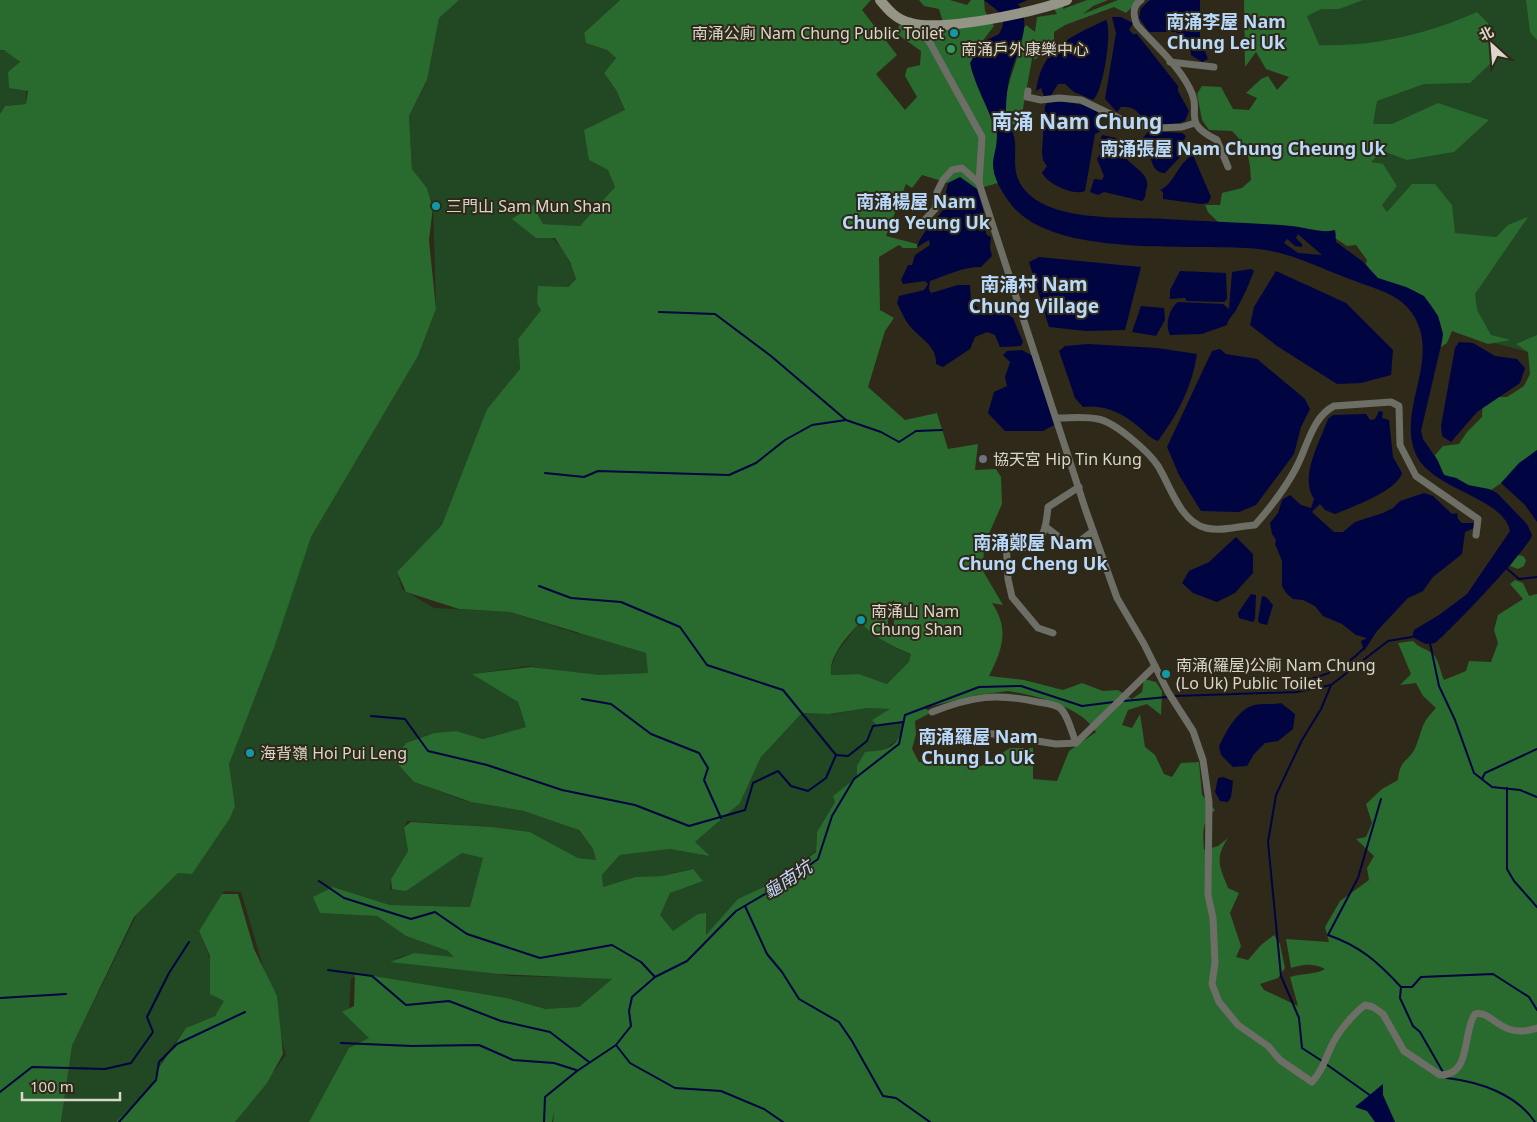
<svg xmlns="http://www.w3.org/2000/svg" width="1537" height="1122" font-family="'Noto Sans','Noto Sans SC',sans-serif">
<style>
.green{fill:#214723}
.forest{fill:#296a2e;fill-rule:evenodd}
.water{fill:#000441;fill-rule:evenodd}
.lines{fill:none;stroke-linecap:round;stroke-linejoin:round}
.stream{stroke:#000441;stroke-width:2}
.street{stroke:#6d6e66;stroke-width:7}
.secondary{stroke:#949587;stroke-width:10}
.culture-dot{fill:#0f9aa8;stroke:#2f2919;stroke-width:2}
.leisure-dot{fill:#2e9e5b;stroke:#2f2919;stroke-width:2}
.worship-dot{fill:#6b7280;stroke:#2f2919;stroke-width:2}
.labels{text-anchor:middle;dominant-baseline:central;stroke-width:4;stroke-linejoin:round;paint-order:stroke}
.poi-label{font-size:16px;fill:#dbd7cc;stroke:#2f2919;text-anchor:start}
.neighbourhood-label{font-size:18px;font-weight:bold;fill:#b8d9fc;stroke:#2f2919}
.water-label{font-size:18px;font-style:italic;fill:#c1d8fe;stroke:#2f2919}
.quarter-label{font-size:19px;font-weight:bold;fill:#b8d9fc;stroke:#2f2919}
.district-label{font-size:21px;font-weight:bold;fill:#b8d9fc;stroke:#2f2919}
</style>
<rect width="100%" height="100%" fill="#2f2919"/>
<g class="green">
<path d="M456,0H620L584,33L586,43L607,50L616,58L604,73L616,90L625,110L589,160L608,170L615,187L597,211L580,226L543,224L531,205L517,217C553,237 562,239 576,279L541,310L518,339L520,369L487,409L445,523L397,572L402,589L434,608L510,612L576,633L606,634L647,653L649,673L595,676L528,666L473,674L518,702L526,727L483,739L456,731L430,734L406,743L394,760L414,782L466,801L524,811L576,827L593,849L596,860L578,858L530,832L492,827L407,821L404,827L408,851L391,879L390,890L408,887L462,853L484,858L470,907L390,905L333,887L351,914L377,916L406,936L448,951L453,958L414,953L394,959L435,961L509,976L613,978L579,1008L551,1010L507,998L388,981L367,975L351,978L349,1011L369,1038L313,1122H235L286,1055L261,971L264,970L241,892L224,891L199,931L228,1002L215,1016L186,1028L163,1058L153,1084L119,1122H61L72,1046L137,914L178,873L235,806L229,764L311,537L418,356L436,309L433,204L427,188L412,169L409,116L426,83L439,18Z"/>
<path d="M1315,0H1537V351L1528,352L1457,333L1382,209L1307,16Z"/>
<path d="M0,50C24,51 28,86 26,104L5,106L0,114Z"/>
<path d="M861,621C871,635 895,649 911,654L912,663L887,684L859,674L828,675L837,652Z"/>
<path d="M868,708L892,709L873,720L877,725L904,722L900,738L880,753L835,802L817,832L816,851C776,880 740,900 705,936L671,934L656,916L670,893L691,869L662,876L635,877L603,887L602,875L620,855L670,849L706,855L695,842L741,801L761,757L802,713L832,714Z"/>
</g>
<g class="forest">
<path d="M0,0H459L439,18L427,80L409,116L412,169L427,188L433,207L429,240L436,309L418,356L311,537L274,648L229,764L235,806L230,818L192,874L178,873L134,917L72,1046L61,1122H0V114L5,106L26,104L28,91L9,88L8,72L20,62L4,50H0Z"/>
<path d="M620,0H871L862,10L897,55L876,74L905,110L917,97L905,76L907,68L920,65L921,51L897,34L899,25H918L935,37L943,22L939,9L924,6L919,0H950L967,5L971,0H984L985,11L994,26L981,43L971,68L997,133L994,173L998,183L977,189L959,178L948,183L922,175L912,188L906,184L886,236L917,244V248H903L899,245L879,257L880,310L894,318L885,331L868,387L905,420L937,413L948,449L978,444L975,470L996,469L1001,477L1002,504L984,545L983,571L1003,605L992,603C1010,630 1002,650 989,676L1024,680L1063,690L1082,683L1103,691L1118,690L1132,699L1142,692L1144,679L1156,682L1162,691L1161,715L1147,704L1128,710L1122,725L1132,728L1140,714L1145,747L1155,755L1164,774L1172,777L1181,763L1199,762L1202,795L1215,810C1201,822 1203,833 1204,850L1218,846L1228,838C1214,859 1220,867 1228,888L1239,893L1230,913L1241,946L1236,957L1248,960L1261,945L1274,935L1280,944L1285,968L1278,978L1260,984L1264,990L1298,1006L1290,977C1302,973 1315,975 1325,969C1313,963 1304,964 1291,968L1286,939L1329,942L1325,927L1340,901L1369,880L1367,868L1374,856L1356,839L1366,837L1372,823L1366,804L1382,789L1398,780C1400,757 1409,763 1416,746C1424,726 1420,725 1436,708L1423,696L1416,683L1400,685L1411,674L1398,643L1413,641C1420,649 1426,648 1433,654C1439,660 1440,672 1444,680L1466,671L1469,661L1491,662L1498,643L1494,630L1498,615L1523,599L1510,584L1515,580L1523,583L1529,596L1537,594V1122H553L554,1112L552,1122H309L349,1048L369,1038L342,1012L354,1006L355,973L507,998L546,1009L579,1007L612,979L499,974L390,962L414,953L453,957L448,951L406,936L377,916L320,913L313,897L333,887L390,905L470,907L483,858L462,853L406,891L392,889L391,879L408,851L404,827L411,822L492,827L530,832L578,858L596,860L593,849L579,830L524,811L471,802L414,782L394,760L406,743L434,733L456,731L483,739L526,727L518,702L472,674L531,667L599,675L648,673L646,653L510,612L459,609L406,592L397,572L442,525L487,409L520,369L518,339L541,310L537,303L538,286L568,287L576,279L570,262L555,238H536L512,219L535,204L534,208L543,224L580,226L615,187L608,170L589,160L584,130L625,110L616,90L604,73L616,58L607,50L586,43L584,33ZM894,600L896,610H894V623L891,628L888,627V618H883L880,612ZM861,622C872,637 894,647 911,654L909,662L887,684L859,674L831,675C828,656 849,634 861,622ZM1008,691C1035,695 1082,707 1096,732L1069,751L1057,781L1033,779V748H1010L982,766L919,762L912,749L916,734L915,721L932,712L924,708L977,695ZM868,708L890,709L872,720L877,725L904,722C898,748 890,750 865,752L857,766V777L833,796L835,802L817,832L816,852L794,868L781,873L773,883L738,899L706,935V913L698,914L673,931L660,915L670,893L703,881L693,869L662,876L635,877L603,887L602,875L620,855L670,849L710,856L695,842L740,803L761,757L802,713L829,714Z"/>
<path d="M1049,0H1065L1063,9L1087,0H1108L1093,6L1083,14L1118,0H1139L1126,13L1114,7L1065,25L1054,32V46L1034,60V48L1030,42L1027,50L1032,59L1020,125L1007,124C1000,99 1013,74 1019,51C1022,42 1020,32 1026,25L1035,32L1037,17L1057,14Z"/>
<path d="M1244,0H1363L1339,9H1321L1307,16L1319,45C1373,47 1428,34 1477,12L1489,24L1495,59L1470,83L1424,84L1377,101L1373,124H1392L1438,103L1489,120L1454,152L1407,160L1383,151L1371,162L1383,164L1397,186L1382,205L1387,212L1412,184H1435L1452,205L1455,233L1496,237L1508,225L1528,217L1475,294L1477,310L1491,335L1511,340L1488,344L1452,331L1447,343L1441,347C1446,320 1430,295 1405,287C1396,284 1387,283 1379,279C1373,276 1370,269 1366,264L1367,260L1356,245L1347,246L1335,238L1336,233L1289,226L1219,223L1208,212L1205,205H1220L1222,193L1242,188L1251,180C1250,158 1248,147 1232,131L1209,130L1202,120L1197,94L1202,86L1221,87L1233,109L1249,110L1257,98L1246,93L1261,79L1268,76L1277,90L1289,77L1266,69L1256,52L1245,67Z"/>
<path d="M1526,0H1537V40L1530,32Z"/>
<path d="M1537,335V454L1518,472L1491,490L1474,488L1456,478L1447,477L1442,472L1435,455L1443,446L1459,444L1467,432L1482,417L1483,397H1507L1524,386L1530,374L1528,352L1516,344Z"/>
<path d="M1518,555L1523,556L1526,560L1524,566L1518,569L1510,566Z"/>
<path d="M222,894H238L254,949L277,996L283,1054L267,1083L235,1122H116L153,1084L158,1069L186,1028L215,1016L224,1001L210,994V956L199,931Z"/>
</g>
<g class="water">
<path d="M984,0H1028L1018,4C1035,26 1013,57 1009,80C1007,90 1006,100 1006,110C1005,123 1014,129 1015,142C1016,155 1013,166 1018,179C1038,225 1125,216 1165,219C1207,222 1249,222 1291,226C1306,227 1320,234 1335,230L1336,242L1362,261L1378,278L1406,287L1424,296L1438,316L1443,334L1442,341L1421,431L1423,439L1438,461L1444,475L1456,478L1468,485L1489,489L1497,493L1527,524L1532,535C1530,547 1449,632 1435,643L1426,644L1412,637L1414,630L1439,615L1467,594L1510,531C1503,496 1429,490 1415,452C1398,409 1439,361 1415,318C1403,295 1378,290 1355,281C1324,270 1293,253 1259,249C1196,243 1051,260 1010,203C1002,192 993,178 993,164C993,153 1000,141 996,131C989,108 975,87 970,63L981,43L999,34C1010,15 997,11 984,0ZM1298,234L1300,236L1322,255L1298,253L1284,243L1287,239L1295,246L1302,247V244L1296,238Z"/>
<path d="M1150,0H1200V39L1208,59L1202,62L1191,55L1190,45L1176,32H1149L1139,18L1141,8Z"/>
<path d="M1112,17H1121L1133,23L1129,30L1133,34H1137L1178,86V91L1189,111L1185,121C1175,125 1158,126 1148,121C1135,114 1139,106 1121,107L1117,112L1105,99L1116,33Z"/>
<path d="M1106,20C1113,29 1103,94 1093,100L1074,92L1065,84H1058L1050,97L1044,96L1041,88L1036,91C1042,47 1070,37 1106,20Z"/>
<path d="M1062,101L1088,106L1098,111L1096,127L1100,132L1095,134L1085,191C1073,196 1048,184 1042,173L1047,166L1043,160L1042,152L1045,106L1047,103Z"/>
<path d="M1149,131L1182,133L1186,136L1178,152L1181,156L1165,173C1154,173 1152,163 1150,155C1148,149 1143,146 1141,140Z"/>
<path d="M1102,135L1116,138L1124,146L1121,150C1126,166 1154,172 1146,191C1145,196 1146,197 1142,201L1104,192L1098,195L1090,192L1094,179L1102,180L1104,176L1097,159L1102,151L1099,146Z"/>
<path d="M1193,155L1211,197L1208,203L1201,204L1163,199V192L1160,190C1174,185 1178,162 1193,155Z"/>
<path d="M960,177L977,189L984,213L979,217L987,235L991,237L990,248L992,256L981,267C963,267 947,275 930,281L929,289L931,293L958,285H970L971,301L979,309L999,308L1013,318L1023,342L1021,346L1000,347L995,335L987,332L975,337L970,349L943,367L936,364C937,345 919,338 909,325C904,319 901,310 897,303L899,296L924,290L928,284L925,281L903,284L901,280L908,265H912L915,255L930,245L929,240L917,247C922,230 938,220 946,205L942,198L945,197L948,183Z"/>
<path d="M1039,257L1141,267L1125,330L1086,331L1049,327L1029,262Z"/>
<path d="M1251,269L1254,271C1249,284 1244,296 1237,308C1234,315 1228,318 1227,325L1202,334L1170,335C1165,324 1169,309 1178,302L1223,304L1229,309L1232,272Z"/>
<path d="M1180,271L1226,273L1227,299L1224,302L1187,301L1185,298L1170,299V290Z"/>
<path d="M1276,271L1346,303L1393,350L1391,375L1361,383L1337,384L1277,346L1250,325L1254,307Z"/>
<path d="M1141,306L1164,308L1165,320L1156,336L1132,332Z"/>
<path d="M1459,342L1473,343L1495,356L1517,359L1525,368L1520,383L1477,412L1451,442L1442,436L1441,426L1455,348Z"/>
<path d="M1088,344L1157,348L1197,354C1192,387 1178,414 1158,441C1151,439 1145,432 1139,427C1123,413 1104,404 1083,407L1075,398L1059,351L1065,346Z"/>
<path d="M1220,349L1226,354L1257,359L1305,399L1310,409L1301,427L1294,454L1256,505L1239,512L1201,511L1179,475L1167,447L1212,351Z"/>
<path d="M1022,350L1036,358L1053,416L1054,425L1043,431H1005L988,413L994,392L1007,386L1005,377L1010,362L1003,355L1007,351Z"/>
<path d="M1379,411L1383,412L1382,418L1389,420L1393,457L1402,473C1397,491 1352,507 1335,514L1325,510L1320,504L1312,512L1334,532H1343L1355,522L1383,513L1393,508L1400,501L1424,493L1433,496L1452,514L1457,513L1458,519L1462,523H1474V528L1465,532L1462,554L1433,577L1423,591L1408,598L1377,631L1364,651L1361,641L1367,638L1356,635L1342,624L1323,616L1315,606L1303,600L1293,599L1286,593L1282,586V561L1275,544L1276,540L1272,534L1270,523L1278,513L1282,500L1290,495L1301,505L1311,508L1314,499C1299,477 1320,442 1328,419L1333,415L1366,414L1370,420L1375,419Z"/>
<path d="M1537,450V522L1525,505L1501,483L1519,463Z"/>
<path d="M1236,537L1253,554V573L1235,593L1217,602L1193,593L1182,583L1189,571L1209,562Z"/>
<path d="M1251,594L1256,595L1255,619L1253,622L1239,618L1238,613Z"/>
<path d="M1262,596L1266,597L1273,605L1267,625L1259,623L1258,620Z"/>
<path d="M1281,703L1295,714L1293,729L1278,741L1265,743L1254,754L1247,766L1233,767L1221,755L1219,746C1226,732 1237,710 1254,705C1262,703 1273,705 1281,703Z"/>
<path d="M1223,777L1233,781L1231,797L1228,802L1220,801L1215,792L1218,778Z"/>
<path d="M1383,1084V1095L1395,1122H1375L1367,1111L1355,1107Z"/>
</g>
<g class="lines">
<g class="stream">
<path d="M659,312L715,314L771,356L846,420L881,432L899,442L916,431L942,430"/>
<path d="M545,473L584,477L598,471L729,475L756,463L785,440L812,425L846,420"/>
<path d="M1506,568L1519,579L1537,577"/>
<path d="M539,586L571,598L621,602L680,627L707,665L783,690L836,755"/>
<path d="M1430,643L1439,686L1455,720L1474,773L1492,787L1520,790L1537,797"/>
<path d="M1288,681C1316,682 1344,669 1363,649"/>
<path d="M1175,696L1297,692L1331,685"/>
<path d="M582,699L611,704L651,734L699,753L708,768L704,780L721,818"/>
<path d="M1124,701L1167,697"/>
<path d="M371,716L405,719L428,751L487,765L562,790L635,805L689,826L745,810L753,783L778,771L791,786L808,791L826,778L836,755L848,756L867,741L873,726L903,722"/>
<path d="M1482,779L1485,773L1537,749"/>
<path d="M1507,788V869L1514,881L1537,907"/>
<path d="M1381,799L1358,878L1328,935C1360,946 1378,962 1401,987H1412L1421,977L1493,974L1529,997L1537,1010"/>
<path d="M319,881L344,898L411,919L435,912L467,934L540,958L612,945L641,962L655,977"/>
<path d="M745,906L767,954L782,972L799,999L839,1022L852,1041L883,1096L896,1098L930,1122"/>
<path d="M328,970L372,976L406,1005L449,1001L501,1021L550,1032L589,1062"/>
<path d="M1401,987L1400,998L1413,1026L1420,1032L1443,1072"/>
<path d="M0,998L66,994"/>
<path d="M341,1043L412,1046L479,1045L513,1060L554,1063L576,1070"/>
<path d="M616,1045L630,1063L675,1088L721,1091L764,1109L783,1122"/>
<path d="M1322,1061L1302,1048L1299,1018L1281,976L1268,842L1276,795L1302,740L1321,709L1331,685L1388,641L1412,637"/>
<path d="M1326,1064L1371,1096"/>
<path d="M1445,1076L1447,1078C1480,1082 1516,1094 1535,1122"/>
<path d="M0,1092L32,1067L105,1069L131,1063L153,1032L147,1017L169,973L189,942"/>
<path d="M119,1122L156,1080L159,1062L177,1044L245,1012"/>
<path d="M544,1122L545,1097L577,1071L616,1045L631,1026L629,1011L632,997L655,977L687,961L736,911L791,879L818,859L832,816L854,779L899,744L905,715L979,687L1021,686L1082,706L1114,702"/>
</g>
<g class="street">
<path d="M1141,0C1132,6 1133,15 1137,25C1154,44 1177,64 1189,87C1204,114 1179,121 1217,140L1228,167"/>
<path d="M916,24L930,43L982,137L979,183L1086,511L1117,598L1144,644L1168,692L1193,731L1203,760L1209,802L1208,895L1213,918L1215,963L1212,984L1219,1002L1238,1025L1268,1046L1280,1060L1312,1082C1323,1069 1324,1062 1331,1047C1337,1033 1353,1014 1365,1005L1373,1007L1383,1014L1404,1051L1440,1075C1472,1076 1462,1032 1475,1014C1492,1009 1501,1041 1537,1028"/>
<path d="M1170,62L1214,67"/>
<path d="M1028,91L1027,97L1041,100L1059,98L1081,100L1133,125L1157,128L1182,127L1195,123"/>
<path d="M920,225L935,209L937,192L943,180L952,170L962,168L979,183"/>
<path d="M1056,418C1070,418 1085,416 1098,419C1115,422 1149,452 1158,466C1170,485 1180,522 1206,528C1221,532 1239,526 1255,525C1270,508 1286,487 1296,468C1307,448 1312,417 1334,406L1391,402L1399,406L1400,445L1416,476L1478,519L1476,535"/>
<path d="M1046,527L1069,545L1076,544L1093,531"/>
<path d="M1053,633L1038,628L1012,597L1008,579L1006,540L1023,548C1045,540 1046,529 1048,507L1079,487"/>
<path d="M932,712C973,696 995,693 1038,702C1044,703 1055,704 1060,708C1068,715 1072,733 1076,743"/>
<path d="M987,733L1056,744L1076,743L1155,666"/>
</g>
<path class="secondary" d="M880,0C889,11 897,20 911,23C944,32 1034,12 1067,0"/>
</g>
<g class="culture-dot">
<circle cx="954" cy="33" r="5"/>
<circle cx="436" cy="206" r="5"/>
<circle cx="861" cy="620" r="5"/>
<circle cx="1166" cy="674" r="5"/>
<circle cx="250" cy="753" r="5"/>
</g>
<circle class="leisure-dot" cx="951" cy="49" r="5"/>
<circle class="worship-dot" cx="983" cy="459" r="5"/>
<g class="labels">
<g class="poi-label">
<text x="944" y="33" text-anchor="end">南涌公廁 Nam Chung Public Toilet</text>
<text x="961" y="49">南涌戶外康樂中心</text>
<text x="446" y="206">三門山 Sam Mun Shan</text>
<text x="993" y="459">協天宮 Hip Tin Kung</text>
<text x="871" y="611">南涌山 Nam<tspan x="871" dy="18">Chung Shan</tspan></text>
<text x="1176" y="665">南涌(羅屋)公廁 Nam Chung<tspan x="1176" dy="18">(Lo Uk) Public Toilet</tspan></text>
<text x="260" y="753">海背嶺 Hoi Pui Leng</text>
</g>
<g class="neighbourhood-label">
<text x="1226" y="21">南涌李屋 Nam<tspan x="1226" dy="21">Chung Lei Uk</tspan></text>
<text x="1243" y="148">南涌張屋 Nam Chung Cheung Uk</text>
<text x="916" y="201">南涌楊屋 Nam<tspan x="916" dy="21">Chung Yeung Uk</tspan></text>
<text x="1033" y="542">南涌鄭屋 Nam<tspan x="1033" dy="21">Chung Cheng Uk</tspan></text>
<text x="978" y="736">南涌羅屋 Nam<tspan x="978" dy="21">Chung Lo Uk</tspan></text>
</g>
<g class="water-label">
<text transform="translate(787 879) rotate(-33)">龜南坑</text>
</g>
<g class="quarter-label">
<text x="1034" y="284">南涌村 Nam<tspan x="1034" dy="22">Chung Village</tspan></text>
</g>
<g class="district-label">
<text x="1077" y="121">南涌 Nam Chung</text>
</g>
</g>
<g transform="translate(1492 45) rotate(334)" stroke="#2f2919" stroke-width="4" paint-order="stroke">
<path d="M0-4L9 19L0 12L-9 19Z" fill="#dbd7cc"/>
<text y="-8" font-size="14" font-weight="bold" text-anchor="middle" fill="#dbd7cc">北</text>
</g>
<path d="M22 1092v8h98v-8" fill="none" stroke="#dbd7cc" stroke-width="2.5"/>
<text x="30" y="1092" font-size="15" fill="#dbd7cc" stroke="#2f2919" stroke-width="4" paint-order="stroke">100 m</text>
</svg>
